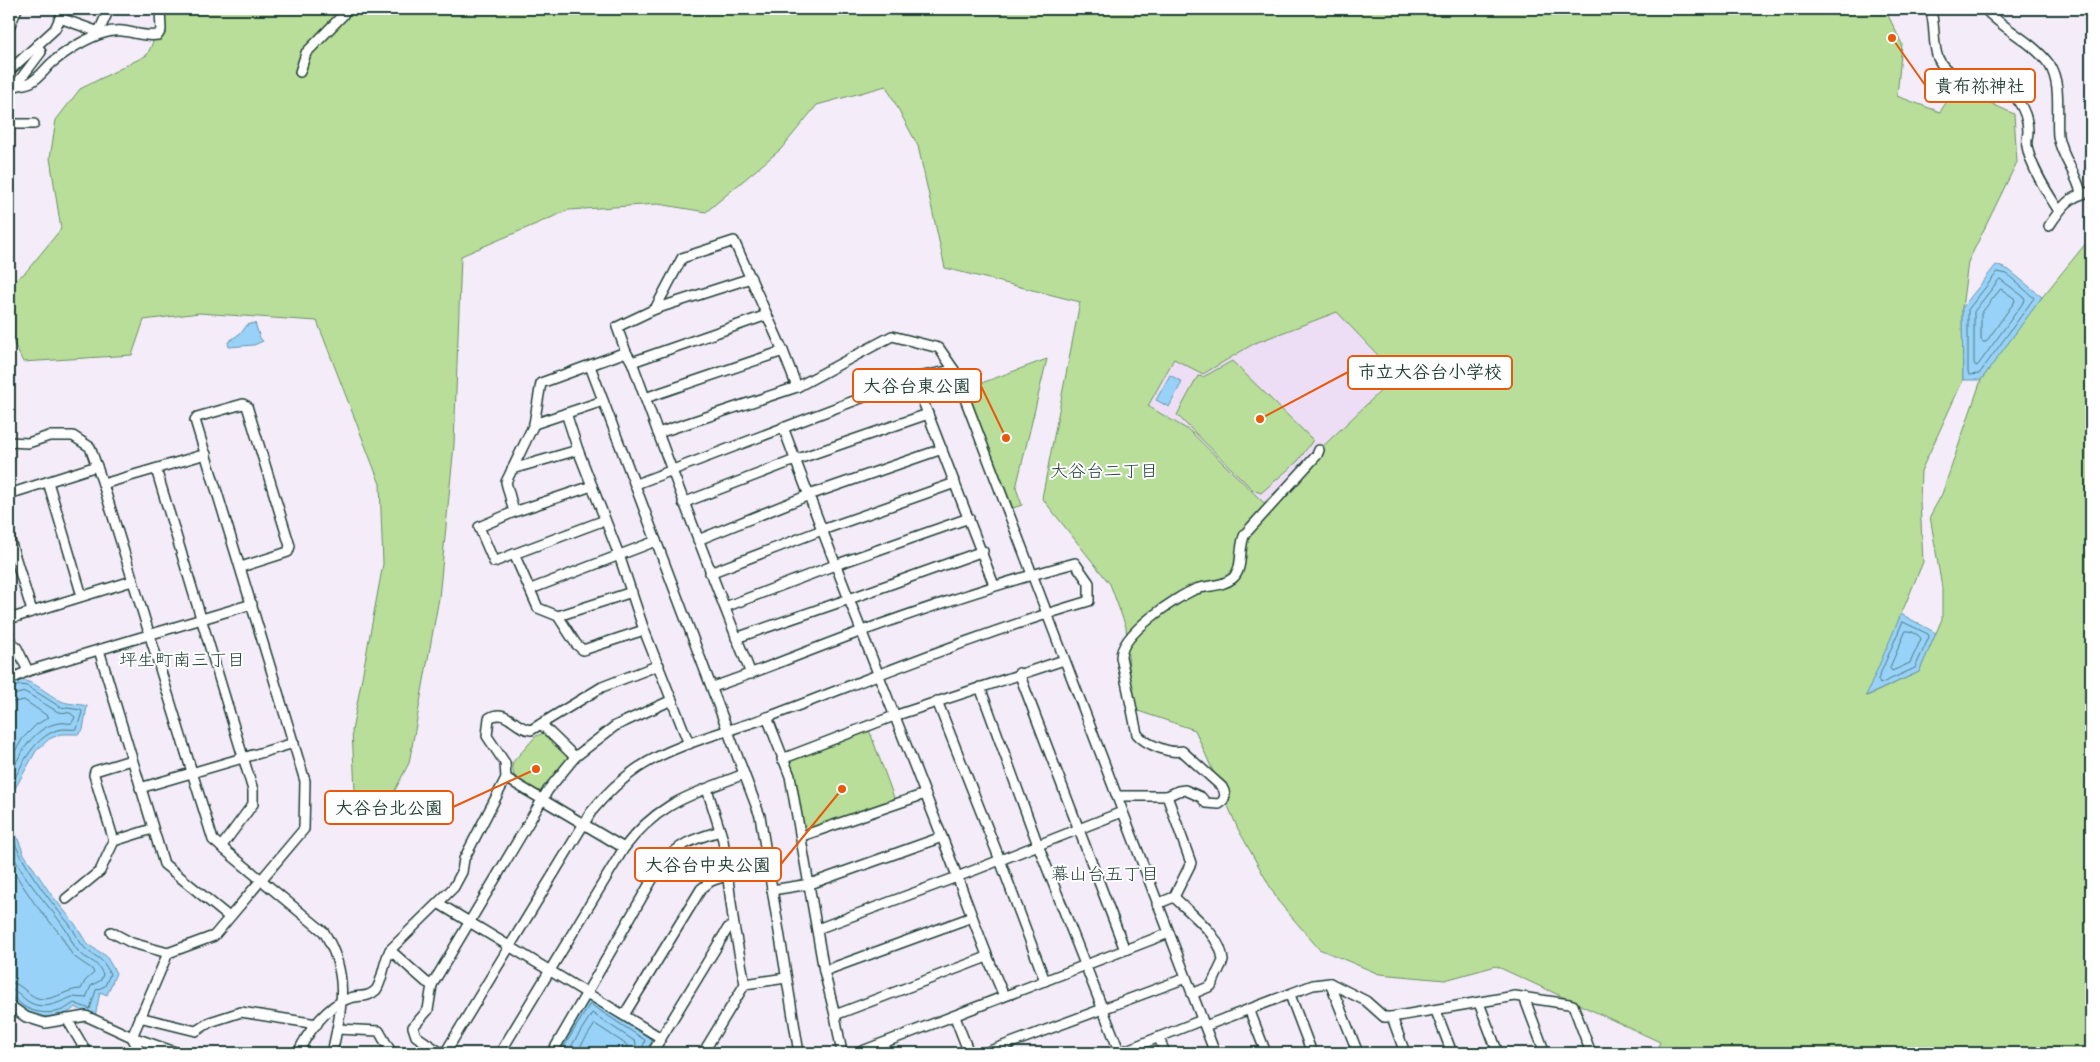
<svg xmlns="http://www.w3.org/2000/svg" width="2100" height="1062" font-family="Sriracha,'Klee One',sans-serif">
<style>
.built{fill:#eddef5}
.green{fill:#b8de99;stroke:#6c8e66;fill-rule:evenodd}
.water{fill:#98d2f8;stroke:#6896aa}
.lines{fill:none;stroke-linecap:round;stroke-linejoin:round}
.shore{stroke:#4f7982;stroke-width:1}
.minor-casing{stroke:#1f3d34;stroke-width:12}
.minor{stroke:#fff;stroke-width:9}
.labels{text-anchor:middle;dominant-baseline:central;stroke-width:4;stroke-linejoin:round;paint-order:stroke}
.neighbourhood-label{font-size:18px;fill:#1f3d34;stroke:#fff}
.leader{fill:none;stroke:#e8590c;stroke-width:2}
.callout-dot{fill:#e8590c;stroke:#fff;stroke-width:2}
.callout{fill:#fff;stroke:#e8590c;stroke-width:2}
.callout-label{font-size:18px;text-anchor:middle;font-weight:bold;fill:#1f3d34}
</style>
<rect width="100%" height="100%" fill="#f4ecf9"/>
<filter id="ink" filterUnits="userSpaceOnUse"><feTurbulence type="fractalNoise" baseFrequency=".02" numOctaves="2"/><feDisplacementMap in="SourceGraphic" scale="10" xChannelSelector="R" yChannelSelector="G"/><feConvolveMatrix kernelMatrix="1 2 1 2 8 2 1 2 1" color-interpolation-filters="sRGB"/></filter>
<g filter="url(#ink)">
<path class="built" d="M1337,312L1392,370L1391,381L1264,503L1190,431L1148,406L1175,359L1204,374L1255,343Z"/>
<g class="green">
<path d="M171,9H1885L1902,44L1897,96L1940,112L1956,87L2014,114L2017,162L1968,262L1962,308L1963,380L1921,471L1920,501L1923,562L1867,696L1919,672L1942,619V588L1930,516L1942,494L1981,380L2035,306L2091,237V1053H1655L1660,1042L1496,966L1445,980L1379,974L1319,949L1278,901L1238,829L1195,730L1132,709L1126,627L1110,584L1042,498L1080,302L945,268L918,146L886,86L817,105L781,149L706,212L658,204L569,210L461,256L454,445L439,598L409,763L378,823L355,790L352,731L383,564L380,484L317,321L199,313L144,320L132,355L23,362L9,333V284L25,273L61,229L50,158L56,120L80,89L147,55L166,14ZM1337,312L1392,370L1391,381L1264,503L1190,431L1148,406L1174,359L1203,374L1255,343Z"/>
<path d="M1047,359L1016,488L1022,505L1013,508L965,389Z"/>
<path d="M1232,361L1313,440L1298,461L1261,493L1253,490L1177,415L1198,376L1203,377Z"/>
<path d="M868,727L896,803L802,835L784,759Z"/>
<path d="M544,733L569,757L540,793L514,776L512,763L536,736Z"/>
</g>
<g class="water">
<path d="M1996,265L2009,270L2042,297L1981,380H1963L1962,308Z"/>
<path d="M255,323L260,338L263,341L254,345L229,347L228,342L242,332L247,325Z"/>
<path d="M1170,375L1182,382L1169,407L1156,400Z"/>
<path d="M1901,614L1936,633L1919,672L1866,696Z"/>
<path d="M19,680C36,681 46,694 61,701C66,704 80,704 87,706L83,730L79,734H61L49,739L36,751L13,792L9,804L13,827L24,854L50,893L75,924L87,944L106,956L116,973L107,995L100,992L95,1017L75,1007C70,1013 64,1014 57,1015C37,1020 22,1015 9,999V685Z"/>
<path d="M588,996L653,1040L645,1053H554Z"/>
</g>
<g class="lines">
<g class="shore">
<path d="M1998,272L2007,274L2034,298L1979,374L1969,375L1968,372V310Z"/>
<path d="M2000,279L2024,297L2025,300L1978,365L1976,366L1974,363V312Z"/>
<path d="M2001,289L2014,298L2015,301L1986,342H1983L1981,340V314Z"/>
<path d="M1903,622L1928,634L1929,637L1915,668L1880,684L1878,680Z"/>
<path d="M1906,631C1910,630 1920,635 1921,639L1910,663L1892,671L1890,668Z"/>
<path d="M9,689L20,685L27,686L60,707L81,710L82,712L77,729C70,730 64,728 57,730C32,739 20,768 9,790"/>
<path d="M9,696L25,692L58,712L70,713L75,717L72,723C68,724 64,722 60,723C33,726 19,756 9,777"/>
<path d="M9,703L24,700L49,717L36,725L23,738L9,761"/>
<path d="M9,830C24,868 44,893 69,924C75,931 78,941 84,947C95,959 101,954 110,974L105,986L96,990L90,1009L74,1003C72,1004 70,1006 68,1007C57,1015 36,1014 25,1007C19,1004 16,997 9,996"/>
<path d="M9,847C22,879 47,902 66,930C70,937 73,945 78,951C87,961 96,959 103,974L101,980L91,986L86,998L72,997C57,1003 42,1012 26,1000C20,995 17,990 9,990"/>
<path d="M9,865L35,904L60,934L73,956L92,969L94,973L85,981L81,989C67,989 57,999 43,999C29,999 23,983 9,982"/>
<path d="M560,1053L590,1004L645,1040L641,1053"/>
<path d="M567,1053L592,1013L636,1042L635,1053"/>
<path d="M576,1053L595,1024L627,1045V1053"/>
</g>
<defs>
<g id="minor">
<path d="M1930,9C1936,24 1932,43 1938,58C1952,90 1998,73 2017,99C2024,109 2028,119 2028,131C2028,136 2026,141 2027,146C2030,166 2048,194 2059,211"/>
<path d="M1985,9C2004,30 2032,41 2049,64C2062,84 2056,113 2058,136C2061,156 2077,174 2081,193"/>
<path d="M60,18L96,31L100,29L109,9"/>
<path d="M9,28L17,9"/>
<path d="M9,71L55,29L64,9"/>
<path d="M300,72L306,53L343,15L344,9"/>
<path d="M16,85L41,52L37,45"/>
<path d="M9,87C16,85 25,85 31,82C41,77 46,67 54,61C68,50 87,38 104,33C125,26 138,38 158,35L161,30L160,9"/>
<path d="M9,124H34"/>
<path d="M2049,226C2061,208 2069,195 2091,192"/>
<path d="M655,309L751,278"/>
<path d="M626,352L632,362C670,467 710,571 751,674"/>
<path d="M632,362L767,315"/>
<path d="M590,366L760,816L799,1053"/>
<path d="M914,378L994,585"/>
<path d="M645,398L783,351"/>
<path d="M566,413L578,450L619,555L644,630L689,744"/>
<path d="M534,424L603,401"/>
<path d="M783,427C834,564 889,700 942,837C963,890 981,944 1004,996"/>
<path d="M658,433L797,387L892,336L939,348L954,370L1215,1053"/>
<path d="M9,442L28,443L49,436H73L90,447L103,484L213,840L324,932C350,975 342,1007 332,1053"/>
<path d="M156,469L253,790V804L221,847"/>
<path d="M512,469L578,450"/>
<path d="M48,482L82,596"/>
<path d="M103,484L206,454"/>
<path d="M636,484L914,378L954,370"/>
<path d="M9,494L97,466"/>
<path d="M683,503L795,460L928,414"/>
<path d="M514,512L592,486"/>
<path d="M9,537L32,611"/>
<path d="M698,540L809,495L942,449"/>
<path d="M514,554L605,520"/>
<path d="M710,573L822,530L955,483"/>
<path d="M531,589L656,541"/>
<path d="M725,607L835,565L969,518"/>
<path d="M558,616L632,592"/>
<path d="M9,619L132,581"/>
<path d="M644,630L583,650L576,644L558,616L538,608L514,554L494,562L479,527L514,512L506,482L534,424L541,383L626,352L617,327L655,309L682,258L734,241L783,351L797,387"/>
<path d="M736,638L849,599L983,551"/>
<path d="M9,639L17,648L28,671"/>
<path d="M99,650L164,864L229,917"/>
<path d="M1019,673L1125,950"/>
<path d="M9,680L28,671L252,604"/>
<path d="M980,687L1038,845L1120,1053"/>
<path d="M937,701L1000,860L1045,981"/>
<path d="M767,717L790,776L824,971L835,1015L842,1053"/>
<path d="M541,724L575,757"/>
<path d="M782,759L894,716L1064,660"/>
<path d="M506,778L624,848"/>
<path d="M140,788L294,743"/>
<path d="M1117,796H1167L1178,791L1185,790L1201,797L1206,803L1219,804C1226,800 1226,793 1222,787L1182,751C1170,754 1145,744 1137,734L1121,657C1121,634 1176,597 1196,589C1208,585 1222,587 1233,578C1244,568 1238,547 1245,534L1317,455L1319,450"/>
<path d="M802,836L925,794"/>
<path d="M114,841L94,775L95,771L131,760"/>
<path d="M772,890L810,884L942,837"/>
<path d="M1174,897C1191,914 1222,936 1223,961L1211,986L1192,994"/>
<path d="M66,899L100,871L114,841L152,829"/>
<path d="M438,903L661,1038"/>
<path d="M1157,904L1174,897L1191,863L1167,796"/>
<path d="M817,929L957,877L1122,812"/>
<path d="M111,932L132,943L168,953L214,936L304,829L305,781L195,420L197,417L243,404L247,406L290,546L288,552L241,567"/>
<path d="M390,950L426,982L432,985"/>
<path d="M824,971L972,917"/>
<path d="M1330,983L1358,1053"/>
<path d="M745,984L786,978"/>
<path d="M1290,995L1312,1053"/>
<path d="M1524,997L1545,1053"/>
<path d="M1479,1003L1498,1053"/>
<path d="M9,1005L26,1017L45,1023L86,1016L132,1037L178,1053"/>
<path d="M1249,1009L1266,1053"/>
<path d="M1436,1011L1452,1053"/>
<path d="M624,1015L701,889L711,881L728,875"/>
<path d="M835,1015L987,957"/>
<path d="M139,1017L196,1031L210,1022L241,1012L317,1024"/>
<path d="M955,1017L969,1053"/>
<path d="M1392,1017L1405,1053"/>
<path d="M67,1019L87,1053"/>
<path d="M1205,1026L1313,985L1330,983L1366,1001L1384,1017H1392L1515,996L1569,1004L1573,1005L1591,1053"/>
<path d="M337,1029L379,1031L391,1052L390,1053"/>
<path d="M1159,1038L1165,1053"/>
<path d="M140,1053L132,1037L168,953"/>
<path d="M298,1053C307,1033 328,1004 350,998C360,995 368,998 376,990C382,983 384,961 390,950L454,887L462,872L464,859L506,778L505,763L487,736L489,718C507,707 514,729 531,730L602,687L659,665"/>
<path d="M441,1053L416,1036L413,1027L428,1010L432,985L548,790L575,757L615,726L672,700"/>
<path d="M445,1053L591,812C605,795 620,780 638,768C676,743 725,733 768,717C874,677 980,633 1089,601V583L1075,563C1003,582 932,606 862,631C812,649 763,670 713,687"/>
<path d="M500,1053L624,848C660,801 692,795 744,774"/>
<path d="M552,1053L660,866C679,843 693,839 720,831"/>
<path d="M652,1053L728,928L734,926"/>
<path d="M703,1053L745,984L734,926L723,840L707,789"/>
<path d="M857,1053L1169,933"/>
<path d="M984,1053L1186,978"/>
<path d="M1119,1053L1202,1020"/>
</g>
</defs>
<use href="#minor" class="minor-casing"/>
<use href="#minor" class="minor"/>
</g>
</g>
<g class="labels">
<g class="neighbourhood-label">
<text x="1104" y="471">大谷台二丁目</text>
<text x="182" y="660">坪生町南三丁目</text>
<text x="1105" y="874">幕山台五丁目</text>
</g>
</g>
<path class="leader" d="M1892 38L1925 85M1260 419L1348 372M1006 438L981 386M536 769L453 807M842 789L781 864"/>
<g class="callout-dot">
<circle cx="1892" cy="38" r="5"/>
<circle cx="1260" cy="419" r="5"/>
<circle cx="1006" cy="438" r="5"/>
<circle cx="536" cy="769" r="5"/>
<circle cx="842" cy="789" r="5"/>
</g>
<g class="callout">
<rect x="1925" y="69" width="110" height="33" rx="5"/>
<rect x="1348" y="356" width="164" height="33" rx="5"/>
<rect x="853" y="369" width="128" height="33" rx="5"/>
<rect x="325" y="791" width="128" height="33" rx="5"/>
<rect x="635" y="848" width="146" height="33" rx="5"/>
</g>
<g class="callout-label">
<text x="1980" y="92">貴布祢神社</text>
<text x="1430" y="378">市立大谷台小学校</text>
<text x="917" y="392">大谷台東公園</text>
<text x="389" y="814">大谷台北公園</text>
<text x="708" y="871">大谷台中央公園</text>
</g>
<rect width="2100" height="1062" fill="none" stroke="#fff" stroke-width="30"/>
<rect x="15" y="15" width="2070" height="1032" fill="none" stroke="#1f3d34" stroke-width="2" filter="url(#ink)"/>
</svg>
